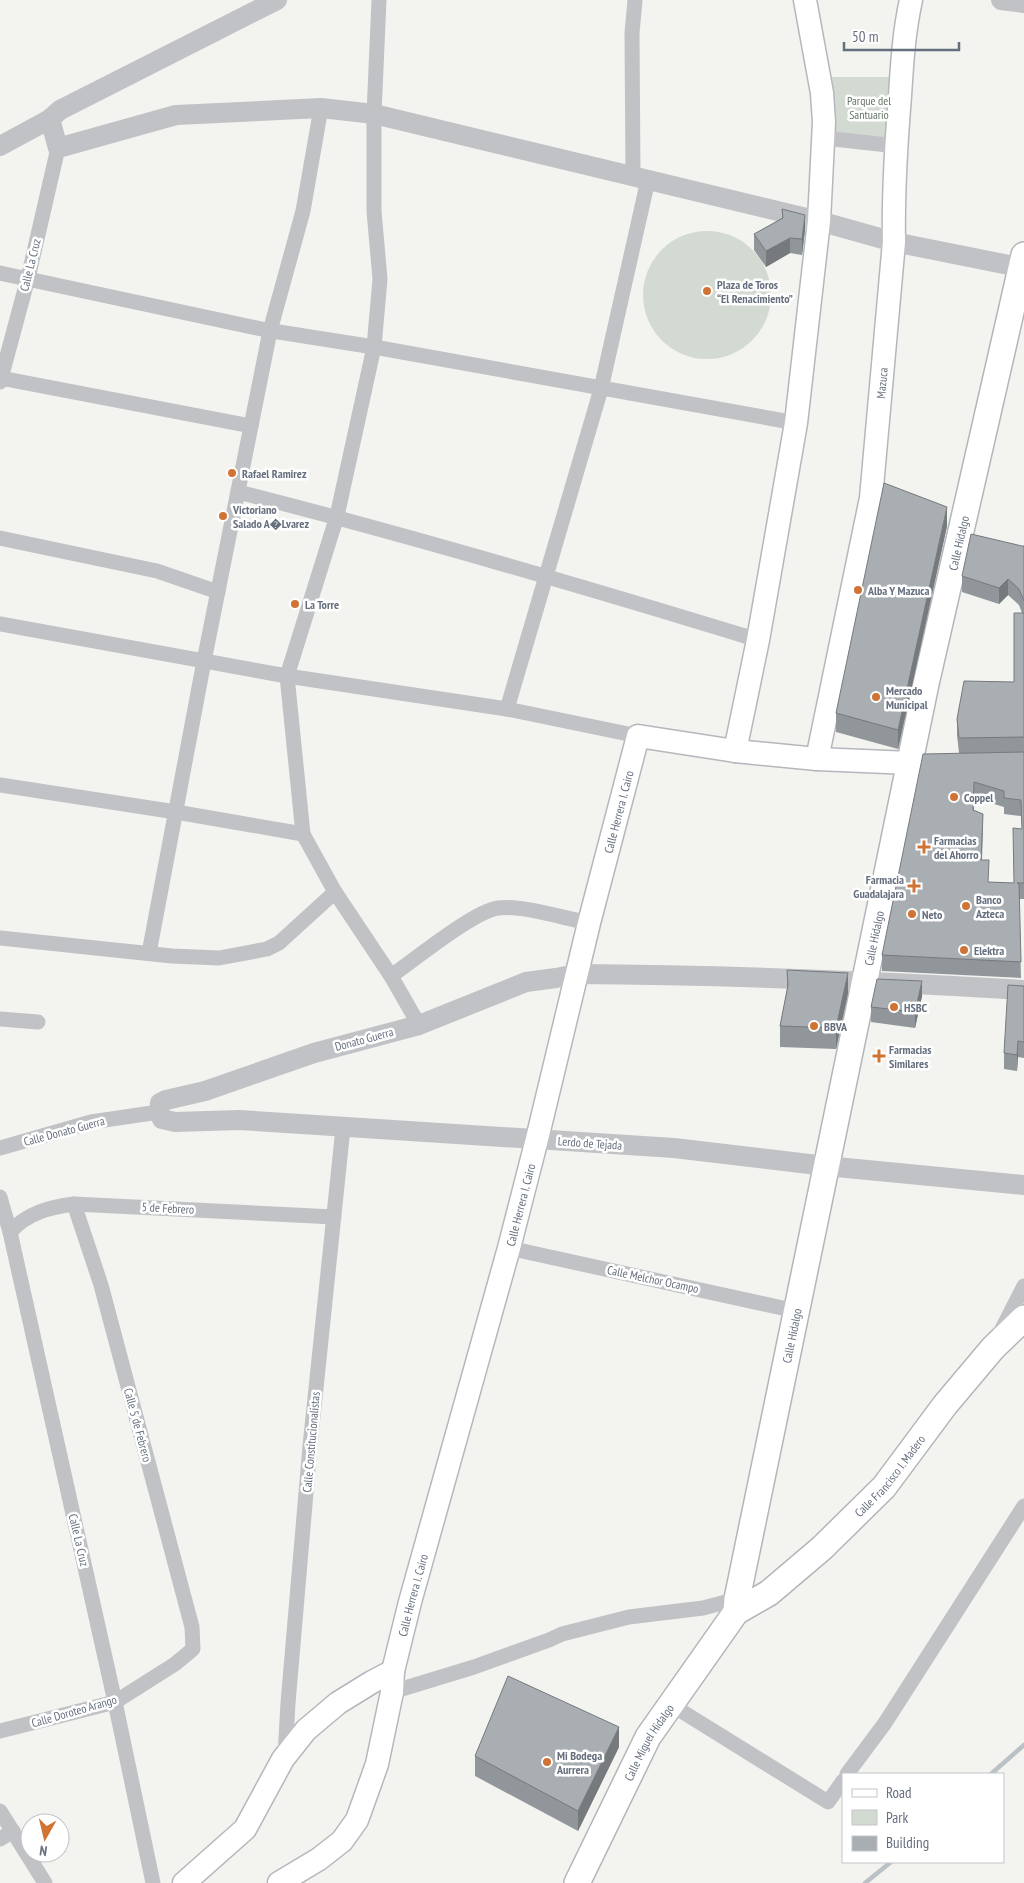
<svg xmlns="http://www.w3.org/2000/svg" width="1024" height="1883" font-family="'PT Sans Narrow',sans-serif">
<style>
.green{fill:#d3dad1}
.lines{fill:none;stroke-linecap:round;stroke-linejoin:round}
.stream{stroke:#bbc2c7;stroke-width:4.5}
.secondary-casing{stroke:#b4b7bc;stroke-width:25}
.primary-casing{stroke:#b3b5b9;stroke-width:28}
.minor{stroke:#c0c2c5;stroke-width:15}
.tertiary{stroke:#c0c2c5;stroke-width:20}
.secondary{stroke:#fff;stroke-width:22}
.primary{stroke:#fff;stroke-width:25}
.wall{fill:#91969a;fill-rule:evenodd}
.shaded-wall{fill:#767a7d}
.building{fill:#a9aeb3;stroke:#767a7d;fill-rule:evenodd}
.poi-dot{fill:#cf7434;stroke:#fff;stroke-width:2}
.labels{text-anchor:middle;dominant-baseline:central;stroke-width:5;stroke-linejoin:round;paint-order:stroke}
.park-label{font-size:12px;fill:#647664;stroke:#fff}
.street-label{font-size:12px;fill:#666f7e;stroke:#fff}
.poi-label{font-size:12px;font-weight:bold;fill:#666f7e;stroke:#fff;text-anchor:start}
</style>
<rect width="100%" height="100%" fill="#f3f3f0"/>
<g class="green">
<path d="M819,77H901L897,140L824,132Z"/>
<circle cx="707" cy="295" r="64"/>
</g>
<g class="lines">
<g class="stream">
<path d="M991,1774L1024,1745"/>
<path d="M865,1883L891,1862"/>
</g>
<defs>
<g id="secondary">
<path d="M735,751L758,640L796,423L819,221L824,122L822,93L805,0"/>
<path id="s1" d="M817,759L871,498L894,242C893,194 896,145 900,96C902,64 904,31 911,0"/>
<path d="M184,1883L245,1829L283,1759L306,1730L338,1703L372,1682L393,1671"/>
<path id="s2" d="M279,1883L319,1859L342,1841L357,1820L371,1781L377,1764L392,1692L393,1671L410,1602L509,1248L537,1139L589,923L638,736L735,751L817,759L910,763"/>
</g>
<g id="primary">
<path id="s3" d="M736,1612L737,1599L926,684L1024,255"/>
<path id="s4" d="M577,1883L648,1737L736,1612L769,1593L822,1548L884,1487L945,1405L993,1348L1024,1318"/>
</g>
</defs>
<use href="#secondary" class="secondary-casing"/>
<use href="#primary" class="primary-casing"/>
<g class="minor">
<path d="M379,0L374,114V211L380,279L374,347L337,516L287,676L303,834L335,892L391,976L419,1025"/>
<path d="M824,138L897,146"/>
<path d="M633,176L632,33L635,0"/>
<path d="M0,273L266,330L374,347L796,423"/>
<path d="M1,378L251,426"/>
<path d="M0,382L28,278L58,148"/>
<path d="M238,492C413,536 585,587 758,640"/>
<path d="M0,538L157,571L218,592"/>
<path d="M0,624L287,676L507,709L638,736"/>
<path d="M507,709L601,389L648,180"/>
<path d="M0,785L176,812L303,834"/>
<path d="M0,938L172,956L219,958L267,949L279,943L335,892"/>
<path d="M149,953L204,661L270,331L303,211L321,108"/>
<path d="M391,976C413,961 474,911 498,908C523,905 563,918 589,923"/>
<path d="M0,1019L38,1022"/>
<path d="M0,1148L91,1122L159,1112"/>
<path d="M0,1197L10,1232L115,1702L153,1883"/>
<path d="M10,1232C27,1213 50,1207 74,1204L334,1217"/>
<path d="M509,1248L796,1311"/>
<path d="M1000,1333L1024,1286"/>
<path d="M392,1692L474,1667L549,1640L562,1634L629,1617L703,1608L737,1599"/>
<path d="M670,1704L828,1802L843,1781"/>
<path d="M0,1731L115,1702L175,1664L193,1649L192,1627L101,1285L74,1204"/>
<path d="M285,1756L288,1703L310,1446L343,1128"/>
<path d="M847,1774L885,1723L1024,1506"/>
<path d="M0,1811L45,1883"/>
<path d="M0,1839L13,1831"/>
</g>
<g class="tertiary">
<path d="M1001,0L1024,3"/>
<path d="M50,119L58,148L176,115L321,108L374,114L819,221L894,242L1024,268"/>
<path d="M0,146L50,119L60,110L277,0"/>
<path d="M1024,990C875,981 726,975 576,974L556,978L526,982L419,1025L314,1053L205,1091L166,1100L160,1103L159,1112L162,1119L175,1122L239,1120L674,1148L826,1166L1024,1185"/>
</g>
<use href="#secondary" class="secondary"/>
<use href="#primary" class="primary"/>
</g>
<g class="wall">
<path d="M782,209L805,230L802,255L790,253L766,267L754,250V234L782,218Z"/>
<path d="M947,526L898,749L836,732V713Z"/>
<path d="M1022,546H1024V899H1019L1021,978L882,971V955L959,753L957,735V719L1014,682L1022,613L1019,605L1008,595L999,604L962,592V576ZM974,798L1004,807V814L1021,816L1022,829L1014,883L988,882L982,860L983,829L974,810Z"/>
<path d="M787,970L848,993L836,1049L780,1047V1026L787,990Z"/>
<path d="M1024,986V1058L1018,1057L1017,1071L1004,1069V1053Z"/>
<path d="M922,996L915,1028L871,1022V1007Z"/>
<path d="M619,1747L578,1831L475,1776V1756Z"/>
</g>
<g class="shaded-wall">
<path d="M805,215V230L802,255V239Z"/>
<path d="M790,238V253L766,267V251Z"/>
<path d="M947,507V526L898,749V730Z"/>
<path d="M1008,579V595L999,604V588Z"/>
<path d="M848,973V993L836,1049V1028Z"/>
<path d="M922,981V996L915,1028V1012Z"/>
<path d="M1018,1041V1057L1017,1071V1055Z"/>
<path d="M619,1727V1747L578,1831V1811Z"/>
</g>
<g class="building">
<path d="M782,209L805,215L802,239L790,238L766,251L754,234L783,218Z"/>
<path d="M884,483L947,507L898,730L836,713Z"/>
<path d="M971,534L1022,546H1024V601L1019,589L1008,579L999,588L962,576Z"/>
<path d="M1014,613H1024V737L959,738L957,719L964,681L1014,682Z"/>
<path d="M1024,752V883H1017H1019L1021,962L882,955L923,754ZM974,782L1004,791V798L1021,800L1022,829L1013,828L1014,883L988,882L989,860H981L983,814L973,810Z"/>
<path d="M787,970L848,973L836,1028L780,1026L788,985Z"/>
<path d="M877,979L922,981L915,1012L871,1007Z"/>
<path d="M1008,985L1024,986V1042L1018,1041L1017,1055L1004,1053Z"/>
<path d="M508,1676L619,1727L578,1811L475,1756Z"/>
</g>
<g class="poi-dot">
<circle cx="707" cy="291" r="5"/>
<circle cx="232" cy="473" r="5"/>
<circle cx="223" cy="516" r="5"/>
<circle cx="858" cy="590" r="5"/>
<circle cx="295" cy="604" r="5"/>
<circle cx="876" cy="697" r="5"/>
<circle cx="954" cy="797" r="5"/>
<path d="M921.5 839.5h5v5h5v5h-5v5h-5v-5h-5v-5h5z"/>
<path d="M911.5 878.5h5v5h5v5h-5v5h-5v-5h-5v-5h5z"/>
<circle cx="966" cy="906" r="5"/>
<circle cx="912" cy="914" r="5"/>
<circle cx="964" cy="950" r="5"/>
<circle cx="894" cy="1007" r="5"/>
<circle cx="814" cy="1026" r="5"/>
<path d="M876.5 1048.5h5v5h5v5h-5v5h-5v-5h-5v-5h5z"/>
<circle cx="547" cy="1762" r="5"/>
</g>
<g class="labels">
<g class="park-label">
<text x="869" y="100">Parque del<tspan x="869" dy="14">Santuario</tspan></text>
</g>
<g class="street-label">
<text transform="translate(30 265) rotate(-76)">Calle La Cruz</text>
<text stroke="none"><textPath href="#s1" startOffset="382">Mazuca</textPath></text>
<text stroke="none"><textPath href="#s3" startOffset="1092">Calle Hidalgo</textPath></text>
<text stroke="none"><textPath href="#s2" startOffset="1144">Calle Herrera I. Cairo</textPath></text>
<text stroke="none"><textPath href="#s3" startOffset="688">Calle Hidalgo</textPath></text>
<text transform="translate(364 1039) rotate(-15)">Donato Guerra</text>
<text transform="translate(64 1131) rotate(-15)">Calle Donato Guerra</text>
<text transform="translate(590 1143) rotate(4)">Lerdo de Tejada</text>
<text stroke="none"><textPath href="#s2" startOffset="739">Calle Herrera I. Cairo</textPath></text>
<text transform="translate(168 1208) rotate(3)">5 de Febrero</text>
<text transform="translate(653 1279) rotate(12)">Calle Melchor Ocampo</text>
<text stroke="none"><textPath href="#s3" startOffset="282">Calle Hidalgo</textPath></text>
<text transform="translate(138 1425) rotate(75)">Calle 5 de Febrero</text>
<text transform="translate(311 1442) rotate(-85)">Calle Constitucionalistas</text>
<text stroke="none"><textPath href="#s4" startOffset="522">Calle Francisco I. Madero</textPath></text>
<text transform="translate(79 1540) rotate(77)">Calle La Cruz</text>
<text stroke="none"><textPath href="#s2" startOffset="334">Calle Herrera I. Cairo</textPath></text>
<text transform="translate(74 1711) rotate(-16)">Calle Doroteo Arango</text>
<text stroke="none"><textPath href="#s4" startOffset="158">Calle Miguel Hidalgo</textPath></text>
</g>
<g class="poi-label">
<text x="717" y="284">Plaza de Toros<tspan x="717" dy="14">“El Renacimiento”</tspan></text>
<text x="242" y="473">Rafael Ramirez</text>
<text x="233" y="509">Victoriano<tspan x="233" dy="14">Salado A�Lvarez</tspan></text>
<text x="868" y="590">Alba Y Mazuca</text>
<text x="305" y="604">La Torre</text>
<text x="886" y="690">Mercado<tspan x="886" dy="14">Municipal</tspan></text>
<text x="964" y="797">Coppel</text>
<text x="934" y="840">Farmacias<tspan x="934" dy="14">del Ahorro</tspan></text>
<text x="904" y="879" text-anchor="end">Farmacia<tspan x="904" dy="14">Guadalajara</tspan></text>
<text x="976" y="899">Banco<tspan x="976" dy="14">Azteca</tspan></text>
<text x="922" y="914">Neto</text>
<text x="974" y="950">Elektra</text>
<text x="904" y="1007">HSBC</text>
<text x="824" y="1026">BBVA</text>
<text x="889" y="1049">Farmacias<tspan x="889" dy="14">Similares</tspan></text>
<text x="557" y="1755">Mi Bodega<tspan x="557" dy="14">Aurrera</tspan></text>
</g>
</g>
<rect x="842" y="1773" width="162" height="90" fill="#ffffff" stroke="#c2c5cb"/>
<rect x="852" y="1789" width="25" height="8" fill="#ffffff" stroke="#c2c5cb"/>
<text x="886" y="1798" font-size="15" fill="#666f7e">Road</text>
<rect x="852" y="1810" width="25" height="15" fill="#d3dad1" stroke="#c2c5cb"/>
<text x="886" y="1823" font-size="15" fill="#666f7e">Park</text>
<rect x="852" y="1836" width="25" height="15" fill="#a9aeb3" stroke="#c2c5cb"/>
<text x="886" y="1848" font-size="15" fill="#666f7e">Building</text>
<g transform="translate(45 1838) rotate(188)"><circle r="24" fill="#ffffff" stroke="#c2c5cb"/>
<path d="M0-4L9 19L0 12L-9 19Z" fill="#cf7434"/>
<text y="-8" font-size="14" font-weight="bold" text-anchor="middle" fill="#666f7e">N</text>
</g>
<path d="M844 42v8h115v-8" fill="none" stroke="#666f7e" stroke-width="2.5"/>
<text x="852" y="42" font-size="15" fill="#666f7e" stroke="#ffffff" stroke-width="4" paint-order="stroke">50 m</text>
</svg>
